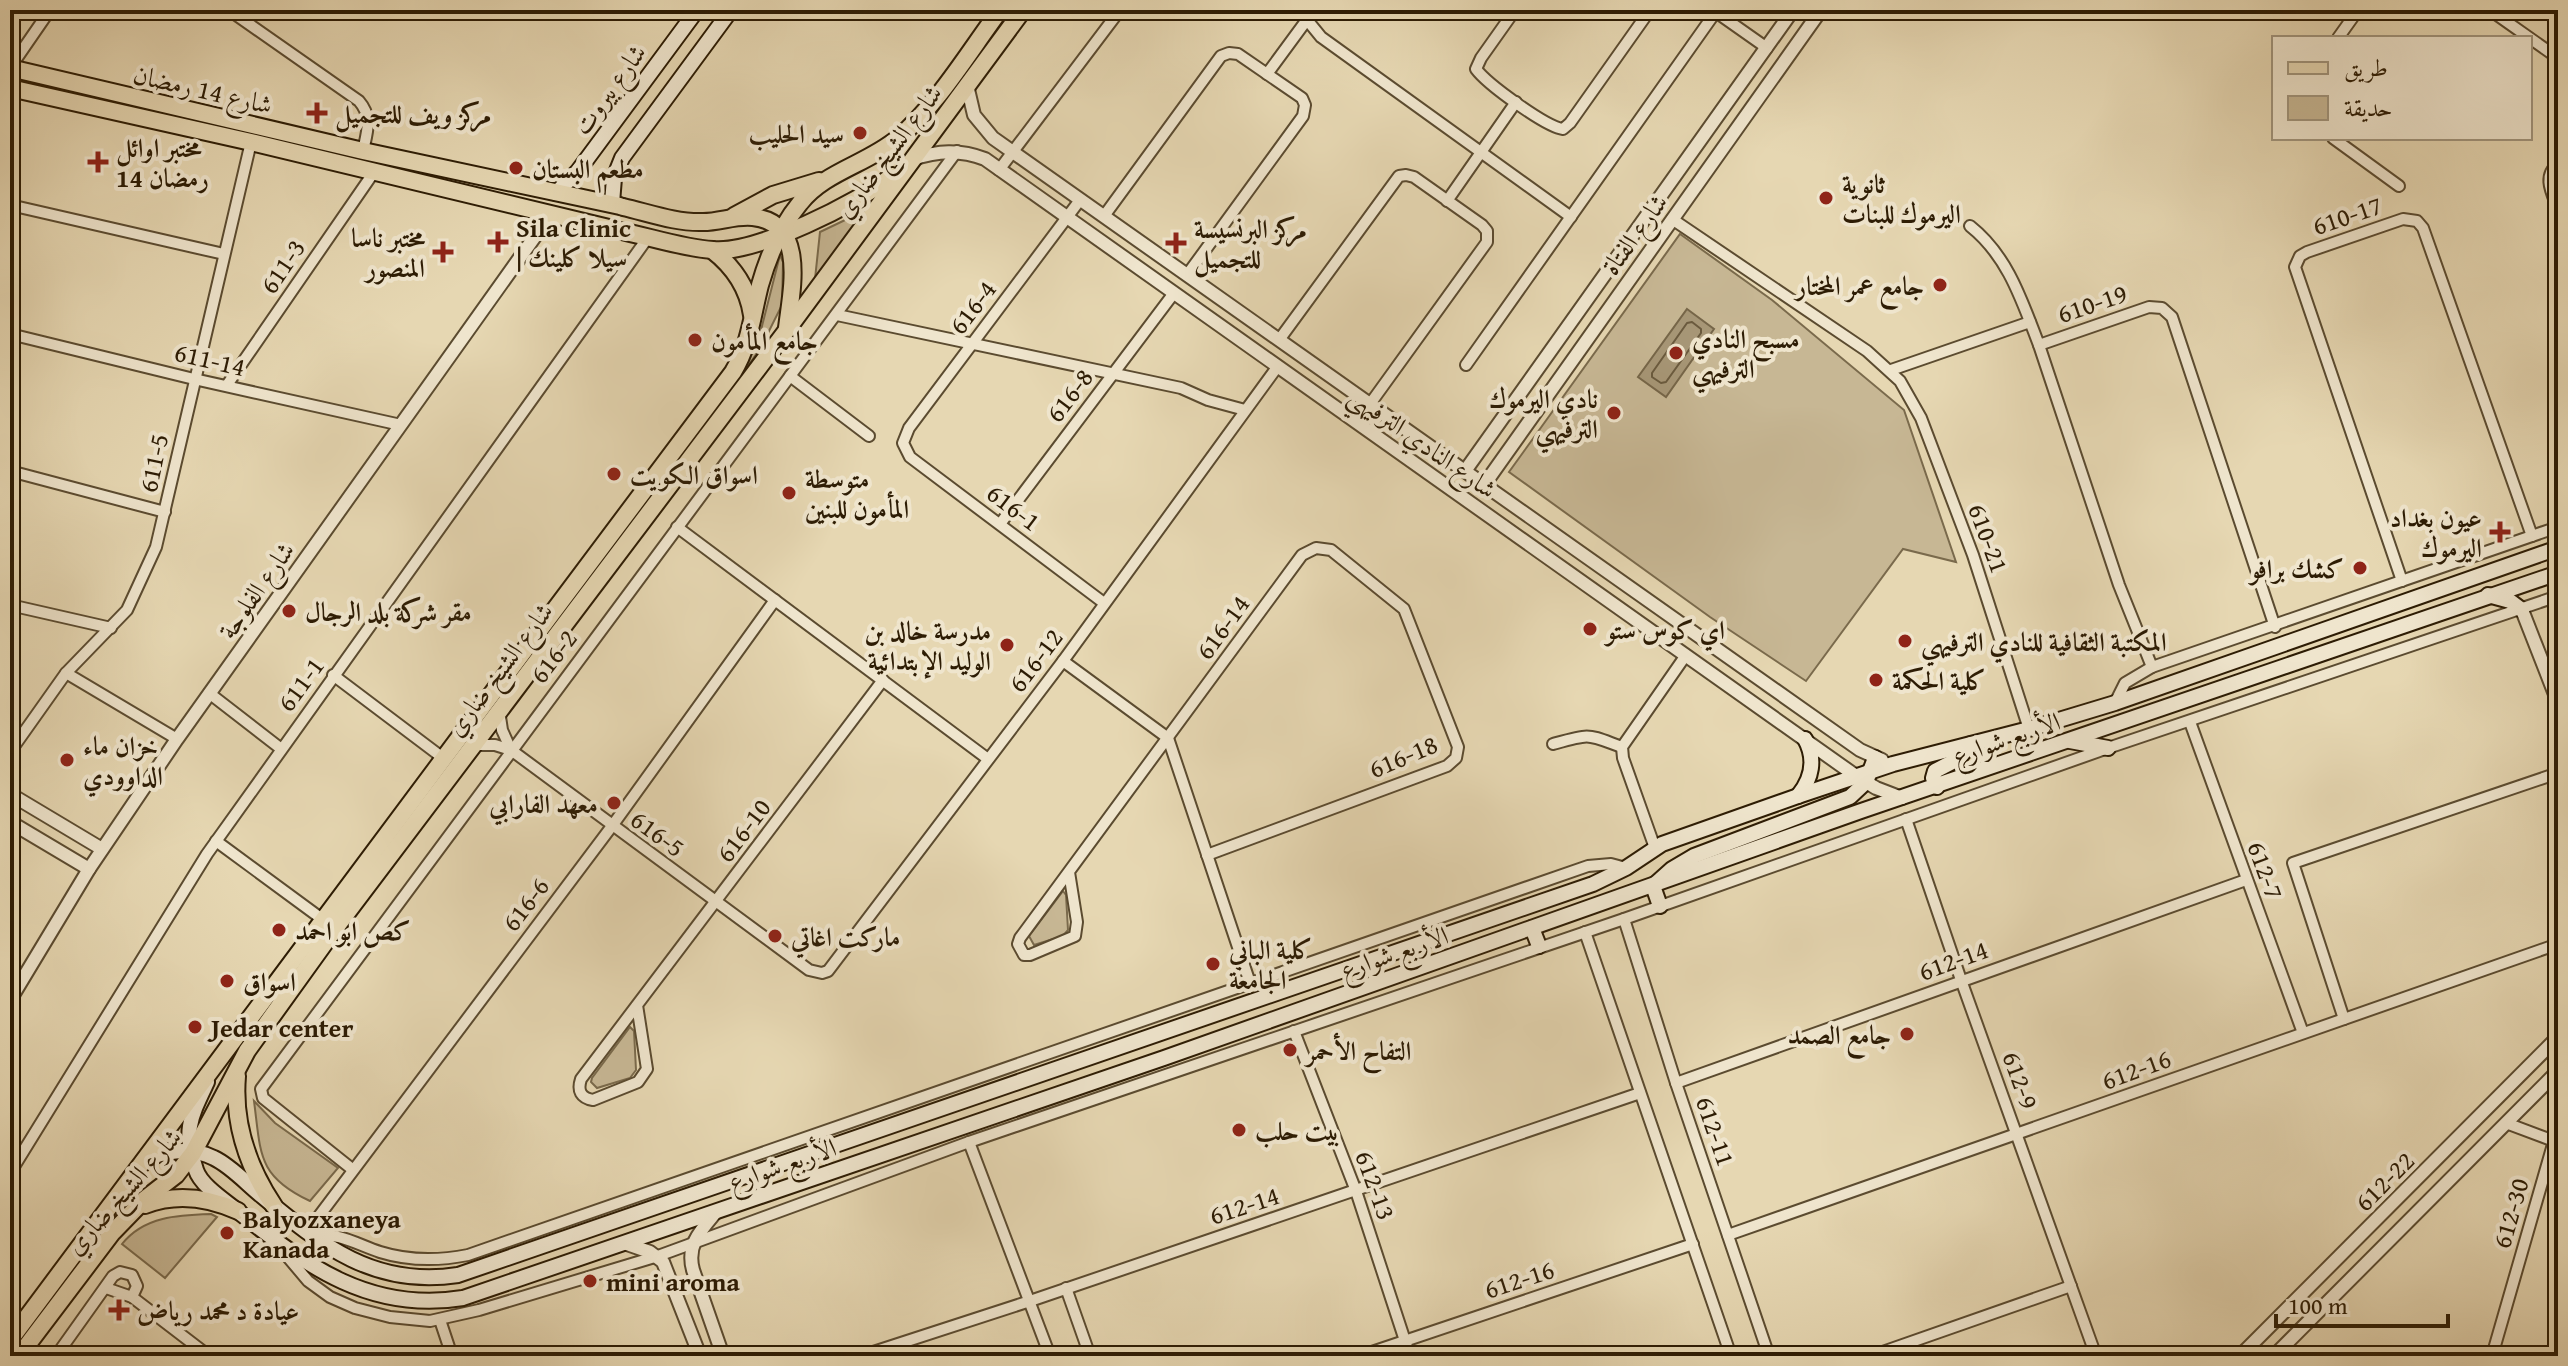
<svg xmlns="http://www.w3.org/2000/svg" width="2568" height="1366" font-family="'Gentium Book Plus',Amiri,serif">
<style>
.green{fill:#c7b794;stroke:#7a6a4c;stroke-width:2}
.water{fill:#a79777;stroke:#766649;stroke-width:2}
.lines{fill:none;stroke-linecap:round;stroke-linejoin:round}
.shore{stroke:#6a5a3e;stroke-width:2}
.minor-casing{stroke:#5b4b30;stroke-width:14}
.tertiary-casing{stroke:#5b4b30;stroke-width:16}
.secondary-casing{stroke:#2d1c04;stroke-width:18}
.primary-casing{stroke:#2d1c04;stroke-width:20}
.minor{stroke:#efe5cd;stroke-width:10}
.tertiary{stroke:#efe5cd;stroke-width:12}
.secondary{stroke:#efe5cd;stroke-width:14}
.primary{stroke:#e6d7b2;stroke-width:16}
.poi-dot{fill:#8f2418;stroke:#efe5cd;stroke-width:3}
.labels{text-anchor:middle;dominant-baseline:central;stroke-width:8;stroke-linejoin:round;paint-order:stroke}
.street-label{font-size:26px;fill:#2d1c04;stroke:#efe5cd}
.poi-label{font-size:26px;font-weight:bold;fill:#2d1c04;stroke:#efe5cd;text-anchor:start}
</style>
<rect width="100%" height="100%" fill="#e6d7b2"/>
<filter id="stains"><feTurbulence type="fractalNoise" baseFrequency=".0025" numOctaves="4"/><feColorMatrix values="0 0 0 0 .2 0 0 0 0 .09 0 0 0 0 .02 0 0 0 .5 -.17"/></filter>
<radialGradient id="worn" r=".72"><stop offset=".6" stop-color="#630" stop-opacity="0"/><stop offset="1" stop-color="#630" stop-opacity=".3"/></radialGradient>
<g class="green">
<path d="M866,210L815,279L820,232Z"/>
<path d="M1680,234L1772,300L1904,410L1956,562L1903,549L1806,681L1710,617L1509,472Z"/>
<path d="M780,255L783,262L782,305L761,347L746,369L761,330Z"/>
<path d="M1063,891L1066,895L1068,930L1063,936L1034,945L1029,936Z"/>
<path d="M630,1027L634,1031L636,1070L630,1078L597,1088L591,1082L592,1078Z"/>
<path d="M254,1101L275,1123L338,1168L310,1201C257,1176 261,1154 254,1101Z"/>
<path d="M211,1214L217,1217L165,1278L122,1244C144,1216 179,1215 211,1214Z"/>
</g>
<path class="water" d="M1687,309L1714,329L1666,397L1638,377Z"/>
<g class="lines">
<path class="shore" d="M1692,322L1701,329V333L1666,382L1661,383L1652,377V373L1687,323Z"/>
<defs>
<g id="minor">
<path d="M229,10L359,101C373,117 367,132 363,151"/>
<path d="M1299,10L1321,37L1571,217"/>
<path d="M1515,10L1481,58L1476,69C1487,84 1546,127 1563,129L1570,123L1650,10"/>
<path d="M1713,10L1767,48"/>
<path d="M2490,10L2558,58"/>
<path d="M2338,38L2358,10"/>
<path d="M10,68L50,10"/>
<path d="M1267,74L1306,21"/>
<path d="M2333,138L2399,186"/>
<path d="M2558,164C2542,176 2552,193 2558,209"/>
<path d="M999,170L1120,10"/>
<path d="M1080,200L909,428L903,443L910,457L1104,603"/>
<path d="M1447,201L1516,102"/>
<path d="M10,205L224,254"/>
<path d="M1104,216L1221,56L1229,53L1238,54L1302,98L1305,105L1303,116L1187,275"/>
<path d="M1672,219L1867,351L1900,381L1921,418L1973,555L2029,729"/>
<path d="M1970,226C2008,256 2022,301 2039,345"/>
<path d="M837,315L1181,388L1208,400L1245,410"/>
<path d="M10,334L194,379L401,425"/>
<path d="M1279,340L1399,176L1406,175L1414,177L1482,225L1487,231V242L1370,404"/>
<path d="M1466,365L1717,10"/>
<path d="M1891,370L2030,322"/>
<path d="M790,376L869,436"/>
<path d="M227,385L374,172"/>
<path d="M10,471L165,512"/>
<path d="M1000,524L1174,293"/>
<path d="M677,527L988,759"/>
<path d="M2402,581L2295,267L2300,256L2307,252L2403,219L2417,221L2423,228L2532,536"/>
<path d="M10,605L111,628"/>
<path d="M1063,661L1168,738L1250,983"/>
<path d="M2152,667L2119,585L2039,345L2149,307L2162,308L2172,317L2275,627"/>
<path d="M66,673L177,739"/>
<path d="M333,675L443,758"/>
<path d="M209,693L280,748"/>
<path d="M2115,703L2125,683L2152,667L2558,527"/>
<path d="M499,710L502,730L511,750"/>
<path d="M2190,722L2303,1033"/>
<path d="M1553,744C1592,733 1586,734 1622,747"/>
<path d="M474,745H495L511,750L809,970L822,973L828,971L1063,661L1278,366"/>
<path d="M10,752L66,673L127,610L156,547L251,142"/>
<path d="M1906,819L1961,980L2096,1356"/>
<path d="M216,841L322,919"/>
<path d="M1655,848L1623,758L1622,747L1686,655"/>
<path d="M1069,872L1077,922L1075,936L1030,955H1024L1018,944L1020,938L1302,555L1316,548L1331,550L1404,609L1458,747L1456,758L1447,766L1207,855"/>
<path d="M1624,919L1676,1083L1769,1356"/>
<path d="M1585,932L1731,1356"/>
<path d="M637,1005L647,1069L638,1082L593,1100C581,1098 577,1091 581,1079L883,680"/>
<path d="M2344,1019L2293,863L2558,773"/>
<path d="M1294,1031L1356,1191L1410,1356"/>
<path d="M1676,1083L2246,880"/>
<path d="M2506,1123L2554,1141"/>
<path d="M969,1142L1050,1356"/>
<path d="M352,1169L263,1098L261,1089L957,151"/>
<path d="M10,1173L207,854L649,236"/>
<path d="M307,1232L612,826L775,600"/>
<path d="M1728,1235L2558,944"/>
<path d="M313,1236C339,1232 356,1244 380,1252C409,1261 438,1261 468,1255L1588,866L1611,864L1626,868"/>
<path d="M281,1249L308,1281L330,1297L355,1308L390,1317L430,1321L479,1310L658,1256L969,1142L1624,919L2108,748L2558,596"/>
<path d="M106,1288L132,1297L209,1356"/>
<path d="M1066,1288L1090,1356"/>
<path d="M440,1320L452,1356"/>
<path d="M56,1356L113,1276L120,1272L132,1275L137,1286L132,1297"/>
<path d="M861,1356L1030,1301L1640,1093"/>
<path d="M1360,1356L1693,1244"/>
<path d="M1871,1356L2071,1286"/>
<path d="M2492,1356L2558,1127"/>
</g>
<g id="tertiary">
<path d="M967,85L974,115L993,138L1860,750L1882,760"/>
<path d="M912,159C938,151 959,149 985,159L1856,776L1876,788L1902,798"/>
<path d="M1465,471L1793,10"/>
<path d="M1484,485L1821,10"/>
<path d="M2522,610L2558,702"/>
<path d="M10,794L102,849"/>
<path d="M10,822L89,869"/>
<path d="M10,1000L89,869L177,739L551,214"/>
<path d="M716,1212C701,1230 686,1245 693,1270L723,1356"/>
<path d="M624,1243L650,1252L663,1262L700,1356"/>
<path d="M2240,1356L2558,1037"/>
<path d="M2274,1356L2558,1071"/>
</g>
<g id="secondary">
<path d="M556,193L578,171L697,10"/>
<path d="M612,203L614,178L622,158L731,10"/>
<path d="M2488,595L2510,601L2522,610"/>
<path d="M2070,741L2108,748"/>
<path d="M1937,787L1933,778L1935,771L1958,759L1971,744"/>
<path d="M1798,796C1812,779 1816,759 1805,739"/>
<path d="M1660,906L1653,886L1672,869L1694,856L1850,797L1866,782L1875,758"/>
<path d="M1532,928L1539,946"/>
<path d="M207,1082C190,1118 183,1130 196,1170C201,1186 227,1202 240,1213C308,1267 371,1313 463,1298L1164,1058L1861,811L2558,573"/>
<path d="M143,1161C164,1150 192,1147 214,1158C231,1166 247,1184 262,1196C322,1246 375,1288 458,1275L1593,884L1626,868L1662,844L1798,796L1893,764L2029,729L2115,703L2558,548"/>
</g>
<g id="primary">
<path d="M10,68L363,151L620,206"/>
<path d="M10,88L251,142L613,229"/>
<path d="M623,207C649,213 676,223 703,222C720,222 736,215 753,217C808,223 791,292 787,328"/>
<path d="M734,216L773,195L819,181"/>
<path d="M616,230C648,236 681,248 713,250C756,254 858,203 892,176"/>
<path d="M712,250C734,267 748,288 752,315"/>
<path d="M237,1076C233,1123 248,1167 274,1206"/>
<path d="M145,1205C176,1193 207,1197 238,1211"/>
<path d="M10,1340C250,1017 491,694 733,372C750,344 752,316 760,285C768,257 781,226 800,203C824,172 867,164 897,139C938,104 968,53 1000,10"/>
<path d="M19,1356L112,1233L145,1199L176,1175L193,1153L247,1051L334,930L787,330L1023,10"/>
</g>
</defs>
<use href="#minor" class="minor-casing"/>
<use href="#tertiary" class="tertiary-casing"/>
<use href="#secondary" class="secondary-casing"/>
<use href="#primary" class="primary-casing"/>
<use href="#minor" class="minor"/>
<use href="#tertiary" class="tertiary"/>
<use href="#secondary" class="secondary"/>
<use href="#primary" class="primary"/>
</g>
<g class="poi-dot">
<path d="M313 101h8v8h8v8h-8v8h-8v-8h-8v-8h8z"/>
<circle cx="860" cy="133" r="8"/>
<path d="M94 150h8v8h8v8h-8v8h-8v-8h-8v-8h8z"/>
<circle cx="516" cy="168" r="8"/>
<circle cx="1826" cy="198" r="8"/>
<path d="M494 230h8v8h8v8h-8v8h-8v-8h-8v-8h8z"/>
<path d="M1172 231h8v8h8v8h-8v8h-8v-8h-8v-8h8z"/>
<path d="M439 240h8v8h8v8h-8v8h-8v-8h-8v-8h8z"/>
<circle cx="1940" cy="285" r="8"/>
<circle cx="695" cy="340" r="8"/>
<circle cx="1676" cy="353" r="8"/>
<circle cx="1614" cy="413" r="8"/>
<circle cx="614" cy="474" r="8"/>
<circle cx="789" cy="493" r="8"/>
<path d="M2496 520h8v8h8v8h-8v8h-8v-8h-8v-8h8z"/>
<circle cx="2360" cy="568" r="8"/>
<circle cx="289" cy="611" r="8"/>
<circle cx="1590" cy="629" r="8"/>
<circle cx="1905" cy="641" r="8"/>
<circle cx="1007" cy="645" r="8"/>
<circle cx="1876" cy="680" r="8"/>
<circle cx="67" cy="760" r="8"/>
<circle cx="614" cy="803" r="8"/>
<circle cx="279" cy="930" r="8"/>
<circle cx="775" cy="936" r="8"/>
<circle cx="1213" cy="964" r="8"/>
<circle cx="227" cy="981" r="8"/>
<circle cx="195" cy="1027" r="8"/>
<circle cx="1907" cy="1034" r="8"/>
<circle cx="1290" cy="1050" r="8"/>
<circle cx="1239" cy="1130" r="8"/>
<circle cx="227" cy="1233" r="8"/>
<circle cx="590" cy="1281" r="8"/>
<path d="M115 1298h8v8h8v8h-8v8h-8v-8h-8v-8h8z"/>
</g>
<g class="labels">
<g class="street-label">
<text transform="translate(203 89) rotate(13)">شارع 14 رمضان</text>
<text transform="translate(609 89) rotate(-54)">شارع بيروت</text>
<text transform="translate(888 151) rotate(-53)">شارع الشيخ ضاري</text>
<text transform="translate(2347 215) rotate(-19)">610-17</text>
<text transform="translate(1634 234) rotate(-54)">شارع الفتاة</text>
<text transform="translate(282 266) rotate(-56)">611-3</text>
<text transform="translate(2092 303) rotate(-19)">610-19</text>
<text transform="translate(972 307) rotate(-53)">616-4</text>
<text transform="translate(210 359) rotate(13)">611-14</text>
<text transform="translate(1069 395) rotate(-53)">616-8</text>
<text transform="translate(1423 442) rotate(35)">شارع النادي الترفيهي</text>
<text transform="translate(153 463) rotate(-78)">611-5</text>
<text transform="translate(1014 507) rotate(37)">616-1</text>
<text transform="translate(1989 538) rotate(70)">610-21</text>
<text transform="translate(256 590) rotate(-55)">شارع الفلوجة</text>
<text transform="translate(1222 627) rotate(-54)">616-14</text>
<text transform="translate(553 656) rotate(-53)">616-2</text>
<text transform="translate(1035 660) rotate(-53)">616-12</text>
<text transform="translate(499 669) rotate(-53)">شارع الشيخ ضاري</text>
<text transform="translate(300 684) rotate(-54)">611-1</text>
<text transform="translate(2006 738) rotate(-19)">الأربع شوارع</text>
<text transform="translate(1403 756) rotate(-23)">616-18</text>
<text transform="translate(743 830) rotate(-53)">616-10</text>
<text transform="translate(658 833) rotate(36)">616-5</text>
<text transform="translate(2266 870) rotate(70)">612-7</text>
<text transform="translate(525 904) rotate(-53)">616-6</text>
<text transform="translate(1394 952) rotate(-19)">الأربع شوارع</text>
<text transform="translate(1953 960) rotate(-20)">612-14</text>
<text transform="translate(2136 1069) rotate(-20)">612-16</text>
<text transform="translate(2021 1080) rotate(70)">612-9</text>
<text transform="translate(1716 1131) rotate(71)">612-11</text>
<text transform="translate(782 1164) rotate(-19)">الأربع شوارع</text>
<text transform="translate(2384 1181) rotate(-45)">612-22</text>
<text transform="translate(1376 1185) rotate(70)">612-13</text>
<text transform="translate(123 1191) rotate(-48)">شارع الشيخ ضاري</text>
<text transform="translate(1244 1205) rotate(-18)">612-14</text>
<text transform="translate(2510 1213) rotate(-74)">612-30</text>
<text transform="translate(1519 1279) rotate(-18)">612-16</text>
</g>
<g class="poi-label">
<text x="335" y="113">مركز ويف للتجميل</text>
<text x="844" y="133" text-anchor="end">سيد الحليب</text>
<text x="116" y="147">مختبر اوائل<tspan x="116" dy="30">14 رمضان</tspan></text>
<text x="532" y="168">مطعم البستان</text>
<text x="1842" y="183">ثانوية<tspan x="1842" dy="30">اليرموك للبنات</tspan></text>
<text x="516" y="227">Sila Clinic<tspan x="516" dy="30">| سيلا كلينك</tspan></text>
<text x="1194" y="228">مركز البرنسيسة<tspan x="1194" dy="30">للتجميل</tspan></text>
<text x="425" y="237" text-anchor="end">مختبر ناسا<tspan x="425" dy="30">المنصور</tspan></text>
<text x="1924" y="285" text-anchor="end">جامع عمر المختار</text>
<text x="1692" y="338">مسبح النادي<tspan x="1692" dy="30">الترفيهي</tspan></text>
<text x="711" y="340">جامع المأمون</text>
<text x="1598" y="398" text-anchor="end">نادي اليرموك<tspan x="1598" dy="30">الترفيهي</tspan></text>
<text x="630" y="474">اسواق الكويت</text>
<text x="805" y="478">متوسطة<tspan x="805" dy="30">المأمون للبنين</tspan></text>
<text x="2482" y="517" text-anchor="end">عيون بغداد<tspan x="2482" dy="30">اليرموك</tspan></text>
<text x="2344" y="568" text-anchor="end">كشك برافو</text>
<text x="305" y="611">مقر شركة بلد الرجال</text>
<text x="1606" y="629">اي كوس ستو</text>
<text x="991" y="630" text-anchor="end">مدرسة خالد بن<tspan x="991" dy="30">الوليد الإبتدائية</tspan></text>
<text x="1921" y="641">المكتبة الثقافية للنادي الترفيهي</text>
<text x="1892" y="680">كلية الحكمة</text>
<text x="83" y="745">خزان ماء<tspan x="83" dy="30">الداوودي</tspan></text>
<text x="598" y="803" text-anchor="end">معهد الفارابي</text>
<text x="295" y="930">كص ابو احمد</text>
<text x="791" y="936">ماركت اغاتي</text>
<text x="1229" y="949">كلية الباني<tspan x="1229" dy="30">الجامعة</tspan></text>
<text x="243" y="981">اسواق</text>
<text x="211" y="1027">Jedar center</text>
<text x="1891" y="1034" text-anchor="end">جامع الصمد</text>
<text x="1306" y="1050">التفاح الأحمر</text>
<text x="1255" y="1130">بيت حلب</text>
<text x="243" y="1218">Balyozxaneya<tspan x="243" dy="30">Kanada</tspan></text>
<text x="606" y="1281">mini aroma</text>
<text x="137" y="1310">عيادة د محمد رياض</text>
</g>
</g>
<rect width="2568" height="1366" fill="none" stroke="#e6d7b2" stroke-width="40"/>
<rect x="12" y="12" width="2544" height="1342" fill="none" stroke="#2d1c04" stroke-width="4"/>
<rect x="20" y="20" width="2528" height="1326" fill="none" stroke="#2d1c04" stroke-width="2"/>
<rect x="2272" y="36" width="260" height="104" fill="#efe5cd" stroke="#a1957d" stroke-width="2"/>
<rect x="2288" y="62" width="40" height="12" fill="#e6d7b2" stroke="#a1957d" stroke-width="2"/>
<text x="2344" y="76" font-size="24" fill="#2d1c04">طريق</text>
<rect x="2288" y="96" width="40" height="24" fill="#c7b794" stroke="#a1957d" stroke-width="2"/>
<text x="2344" y="116" font-size="24" fill="#2d1c04">حديقة</text>
<path d="M2276 1314v12h172v-12" fill="none" stroke="#2d1c04" stroke-width="4"/>
<text x="2288" y="1314" font-size="24" fill="#2d1c04" stroke="#efe5cd" stroke-width="6" paint-order="stroke">100 m</text>
<rect width="100%" height="100%" filter="url(#stains)"/>
<rect width="100%" height="100%" fill="url(#worn)"/>
</svg>
